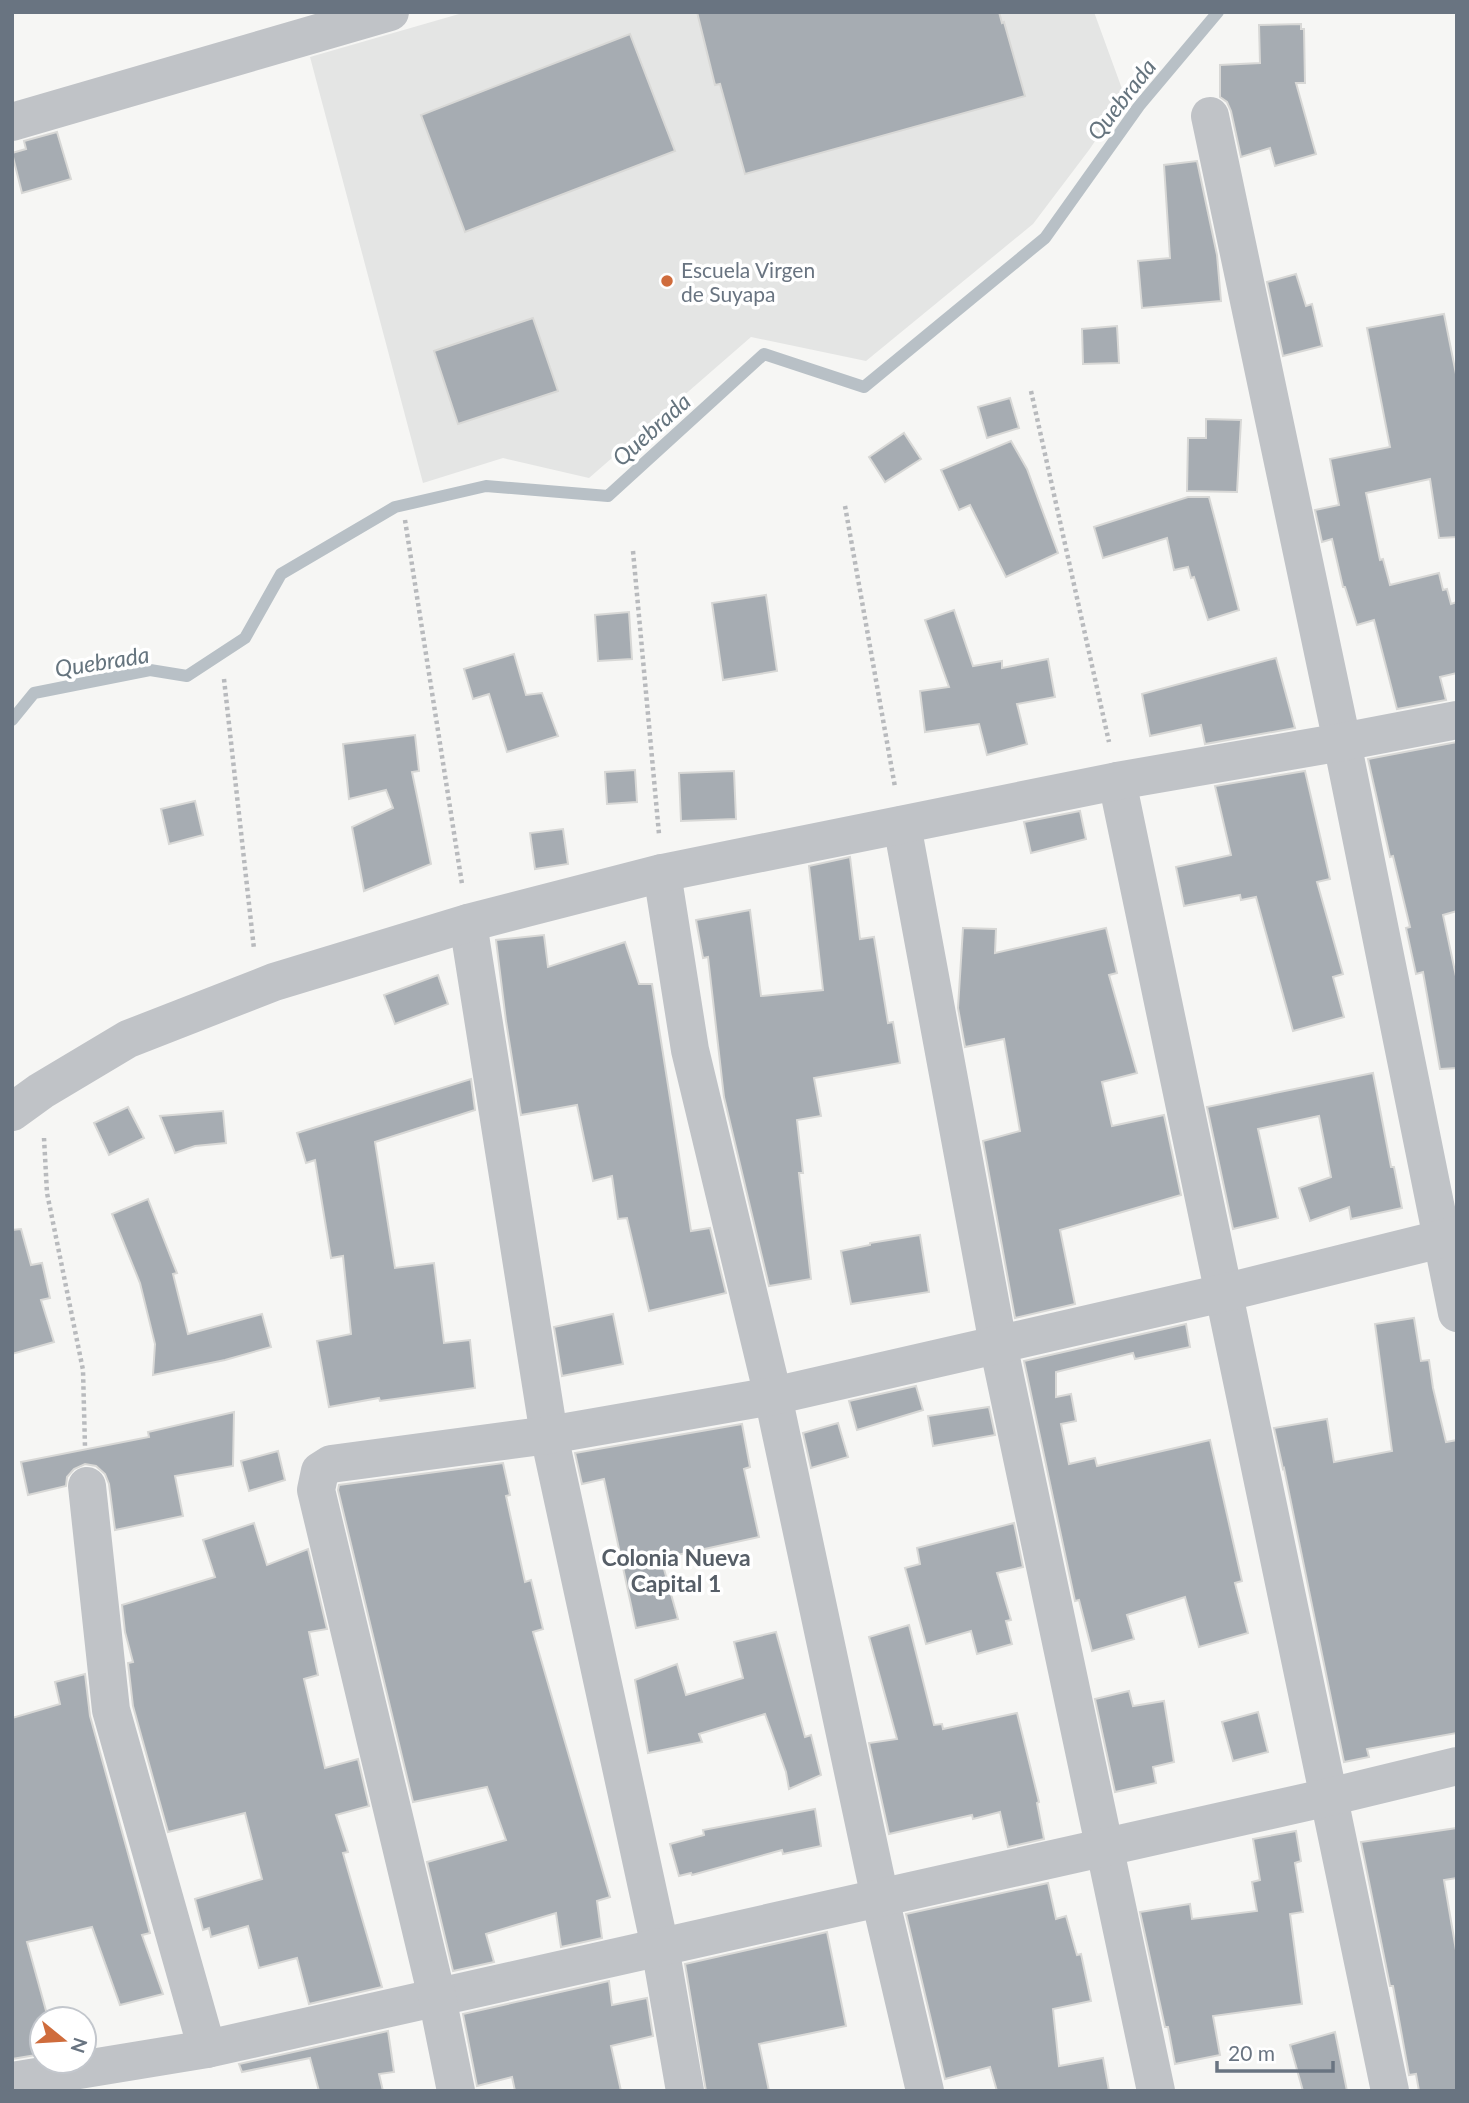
<svg xmlns="http://www.w3.org/2000/svg" width="1469" height="2103" font-family="Lato,sans-serif">
<style>
.built{fill:#e4e5e4}
.lines{fill:none;stroke-linecap:round;stroke-linejoin:round}
.stream{stroke:#b8c0c6;stroke-width:12}
.building{fill:#a6acb2;stroke:#d8d8d6;stroke-width:2}
.path{stroke:#b8babd;stroke-width:4.5;stroke-dasharray:3.5 3.5;stroke-linecap:butt}
.minor{stroke:#c0c3c7;stroke-width:38}
.poi-dot{fill:#cf6c3c;stroke:#fff;stroke-width:2.5}
.labels{text-anchor:middle;dominant-baseline:central;stroke-width:7;stroke-linejoin:round;paint-order:stroke}
.poi-label{font-size:21px;fill:#697481;stroke:#fff;text-anchor:start}
.water-label{font-size:23px;font-style:italic;fill:#65747e;stroke:#fff}
.neighbourhood-label{font-size:23px;font-weight:bold;fill:#565e67;stroke:#fff}
</style>
<rect width="100%" height="100%" fill="#f6f6f4"/>
<path class="built" d="M466,12H1094L1125,97L1089,150L1033,224L866,361L751,337L589,478L503,458L423,483L310,57Z"/>
<g class="lines">
<path class="stream" d="M12,720L34,693L150,670L187,676L245,638L281,574L395,507L486,486L608,496L764,354L864,387L1045,238L1139,106L1218,12"/>
</g>
<g class="building">
<path d="M697,12H999L1002,23L1004,22L1025,96L745,174L720,84L715,85Z"/>
<path d="M1301,24V29H1304L1305,83H1296L1316,154L1275,166L1270,148L1241,157L1231,111L1227,102L1220,97V65L1260,63L1259,25Z"/>
<path d="M630,34L675,151L465,232L421,115Z"/>
<path d="M57,132L71,179L22,193L12,153L26,149L24,141Z"/>
<path d="M1197,161L1217,255L1221,301L1142,308L1138,261L1170,258L1164,165Z"/>
<path d="M1296,274L1306,306L1312,304L1322,346L1283,356L1267,282Z"/>
<path d="M1444,314L1457,379V537L1439,538L1430,479L1366,493L1380,560L1383,559L1390,585L1439,573L1443,590L1447,589L1451,604L1457,602V673L1440,677L1446,700L1397,709L1374,620L1357,625L1345,587H1343L1332,539L1322,542L1315,510L1339,505L1330,459L1390,447L1367,328Z"/>
<path d="M533,318L558,391L458,424L434,351Z"/>
<path d="M1117,326L1119,363L1083,364L1082,329Z"/>
<path d="M1010,398L1019,428L987,438L978,407Z"/>
<path d="M1206,419L1241,420L1237,492L1187,491L1188,438H1206Z"/>
<path d="M904,433L921,459L885,482L869,457Z"/>
<path d="M1011,441L1027,469L1058,553L1006,577L970,505L959,510L941,470Z"/>
<path d="M1188,497H1209L1239,610L1208,620L1194,577L1191,578L1188,567L1174,570L1167,538L1103,558L1094,527Z"/>
<path d="M766,595L777,671L723,680L712,603Z"/>
<path d="M954,610L973,666L1002,661V668L1048,659L1055,697L1017,704L1027,744L987,755L979,724L925,732L920,691L949,687L925,620Z"/>
<path d="M629,612L632,659L598,661L595,615Z"/>
<path d="M514,654L526,695L542,693L558,736L507,752L489,694L473,699L464,669Z"/>
<path d="M1276,658L1295,728L1205,744L1201,725L1150,736L1142,694Z"/>
<path d="M415,735L419,771L412,772L431,864L364,891L352,827L393,808L386,790L349,799L343,744Z"/>
<path d="M1457,742V911L1443,915L1457,981V1068L1440,1069L1423,972L1416,974L1406,928L1410,927L1393,856L1390,857L1368,759Z"/>
<path d="M635,770L637,802L607,804L605,772Z"/>
<path d="M734,771L736,819L681,821L679,773Z"/>
<path d="M1305,771L1330,879L1317,882L1343,974L1333,977L1344,1017L1293,1031L1256,897L1241,900L1240,895L1184,906L1176,867L1231,855L1215,786Z"/>
<path d="M195,801L203,835L169,844L161,809Z"/>
<path d="M1080,811L1086,839L1031,853L1024,822Z"/>
<path d="M563,829L568,864L535,869L530,833Z"/>
<path d="M850,857L860,939L874,937L888,1023L893,1022L900,1063L814,1078L821,1116L797,1120L803,1173H799L811,1279L769,1286L724,1097L708,957L703,958L696,920L750,910L761,996L823,990L809,866Z"/>
<path d="M963,928L996,929L995,953L1106,928L1117,973L1109,975L1137,1073L1102,1082L1112,1126L1164,1115L1181,1195L1060,1230L1075,1304L1015,1318L983,1141L1020,1131L1004,1039L965,1047L958,1008Z"/>
<path d="M544,935L548,967L625,942L639,984H652L691,1231L710,1228L726,1293L649,1311L627,1218L618,1219L612,1176L593,1181L577,1105L521,1115L506,1021L496,940Z"/>
<path d="M438,975L448,1004L395,1024L384,995Z"/>
<path d="M1373,1073L1391,1167H1394L1402,1208L1351,1219L1349,1207L1310,1221L1299,1188L1331,1177L1319,1116L1258,1129L1278,1218L1233,1229L1207,1107Z"/>
<path d="M471,1079L475,1110L375,1142L395,1268L434,1263L444,1343L470,1340L475,1388L380,1401L379,1398L329,1407L317,1341L351,1334L343,1256L331,1258L315,1160L306,1163L297,1133Z"/>
<path d="M128,1107L144,1138L109,1155L94,1123Z"/>
<path d="M223,1111L226,1143L195,1146L175,1153L160,1116Z"/>
<path d="M148,1199L177,1273L173,1274L188,1334L262,1314L271,1347L225,1360L153,1375L155,1344L140,1283L112,1214Z"/>
<path d="M21,1229L31,1265L42,1263L50,1298L41,1300L54,1342L12,1354V1230Z"/>
<path d="M920,1235L929,1292L851,1304L841,1251L870,1245V1243Z"/>
<path d="M613,1314L623,1364L562,1376L554,1327Z"/>
<path d="M1414,1318L1421,1361L1429,1360L1433,1388L1446,1442L1457,1440V1733L1367,1749L1369,1757L1344,1762L1284,1468L1283,1469L1274,1428L1327,1419L1334,1462L1392,1451L1375,1324Z"/>
<path d="M1186,1324L1190,1347L1135,1359L1133,1353L1056,1372V1397L1071,1394L1076,1421L1061,1424L1069,1464L1095,1458L1097,1466L1210,1440L1242,1581L1235,1583L1248,1633L1199,1647L1185,1597L1127,1615L1134,1639L1092,1651L1079,1600L1075,1601L1024,1361Z"/>
<path d="M916,1386L923,1410L857,1430L849,1401Z"/>
<path d="M989,1407L995,1435L933,1446L928,1416Z"/>
<path d="M234,1412L233,1466L175,1476L183,1516L115,1530L109,1484L105,1474L96,1466L85,1464L74,1469L67,1477L66,1486L28,1495L21,1462L149,1437L148,1432Z"/>
<path d="M838,1423L848,1457L811,1468L803,1433Z"/>
<path d="M742,1424L750,1467L744,1469L759,1537L668,1557L669,1560L662,1562L678,1619L636,1628L604,1479L582,1484L575,1453Z"/>
<path d="M278,1451L285,1480L249,1491L241,1461Z"/>
<path d="M503,1463L510,1495L506,1496L525,1582L531,1580L543,1629L533,1632L610,1897L597,1901L602,1938L561,1947L556,1913L486,1934L494,1962L453,1971L427,1862L506,1840L487,1787L413,1802L338,1490L339,1485Z"/>
<path d="M254,1523L267,1565L308,1549L327,1629L309,1632L318,1675L304,1679L325,1768L358,1759L369,1806L336,1815L348,1852L343,1853L382,1987L309,2004L297,1958L259,1968L248,1926L211,1937L209,1928L203,1930L195,1899L262,1879L245,1813L168,1832L133,1706L128,1663L133,1662L125,1632L122,1605L215,1577L203,1540Z"/>
<path d="M1014,1523L1023,1567L997,1573L1011,1620L1006,1621L1012,1644L977,1654L971,1631L926,1644L905,1568L920,1564L917,1548Z"/>
<path d="M909,1625L934,1725L942,1724L943,1729L1017,1713L1039,1802L1037,1803L1044,1839L1008,1847L1000,1812L973,1819L972,1815L889,1834L869,1743L897,1739L869,1637Z"/>
<path d="M776,1632L805,1737L811,1735L821,1775L789,1789L786,1772L765,1714L699,1734L702,1742L648,1753L635,1680L677,1664L686,1695L743,1678L734,1642Z"/>
<path d="M85,1674L90,1716L150,1933L142,1935L163,1994L120,2005L92,1927L27,1942L48,2018L42,2019V2054L12,2059V1718L60,1704L55,1682Z"/>
<path d="M1129,1691L1133,1706L1164,1701L1174,1762L1153,1767L1156,1783L1115,1792L1095,1699Z"/>
<path d="M1258,1712L1268,1752L1233,1761L1222,1722Z"/>
<path d="M815,1809L821,1846L783,1854L782,1850L692,1875L691,1873L679,1876L670,1844L704,1835L703,1830Z"/>
<path d="M1457,1828V1878L1444,1880L1457,1956V2091H1419L1416,2074L1409,2075L1393,1986H1390L1361,1842Z"/>
<path d="M1296,1831L1301,1861L1295,1863L1303,1912L1290,1914L1302,2004L1213,2016L1220,2055L1175,2064L1168,2027H1165L1140,1912L1190,1904L1192,1919L1257,1911L1252,1882L1260,1880L1253,1839Z"/>
<path d="M1048,1883L1056,1919L1066,1916L1077,1955L1081,1954L1091,2001L1053,2009L1059,2066L1103,2058L1109,2091H997L990,2067L945,2079L906,1914Z"/>
<path d="M827,1932L846,2026L759,2044L769,2091H706L685,1964Z"/>
<path d="M609,1981L612,2005L647,1998L653,2036L611,2046L621,2091H515L512,2077L477,2086L463,2014Z"/>
<path d="M388,2031L394,2072L379,2074L383,2091H319L310,2058L242,2072L239,2064Z"/>
<path d="M1335,2032L1347,2091H1303L1290,2045Z"/>
</g>
<g class="lines">
<g class="path">
<path d="M1031,391L1109,742"/>
<path d="M845,506L895,787"/>
<path d="M405,520L462,884"/>
<path d="M633,551L659,834"/>
<path d="M224,679L254,949"/>
<path d="M44,1138L47,1193L83,1370L85,1447"/>
</g>
<g class="minor">
<path d="M1210,116L1342,742L1457,1313"/>
<path d="M12,122L390,12"/>
<path d="M1117,781L1390,2091"/>
<path d="M902,825L998,1344L1156,2091"/>
<path d="M662,873L690,1050L773,1396L880,1898L925,2091"/>
<path d="M468,923L549,1435L660,1947L685,2091"/>
<path d="M12,1112L41,1091L128,1039L274,982L468,923L662,873L1117,781L1342,742L1457,720"/>
<path d="M87,1486L111,1710L207,2049"/>
<path d="M12,2081L207,2049L1329,1797L1457,1766"/>
<path d="M456,2091L437,1997L316,1490L320,1471L331,1464L549,1435L773,1396L1223,1293L1457,1235"/>
</g>
</g>
<circle class="poi-dot" cx="667" cy="281" r="7"/>
<g class="labels">
<g class="poi-label">
<text x="681" y="269">Escuela Virgen<tspan x="681" dy="24">de Suyapa</tspan></text>
</g>
<g class="water-label">
<text transform="translate(1121 99) rotate(-52)">Quebrada</text>
<text transform="translate(651 429) rotate(-42)">Quebrada</text>
<text transform="translate(102 661) rotate(-9)">Quebrada</text>
</g>
<g class="neighbourhood-label">
<text x="676" y="1557">Colonia Nueva<tspan x="676" dy="26">Capital 1</tspan></text>
</g>
</g>
<rect width="1469" height="2103" fill="none" stroke="#697481" stroke-width="28"/>
<g transform="translate(63 2040) rotate(108)"><circle r="33" fill="#ffffff" stroke="#c3c7cd" stroke-width="2"/>
<path d="M0-5L12 26L0 18L-12 26Z" fill="#cf6c3c"/>
<text y="-10" font-size="19" font-weight="bold" text-anchor="middle" fill="#697481">N</text>
</g>
<path d="M1217 2061v10h116v-10" fill="none" stroke="#697481" stroke-width="3.5"/>
<text x="1228" y="2061" font-size="21" fill="#697481" stroke="#ffffff" stroke-width="5" paint-order="stroke">20 m</text>
</svg>
